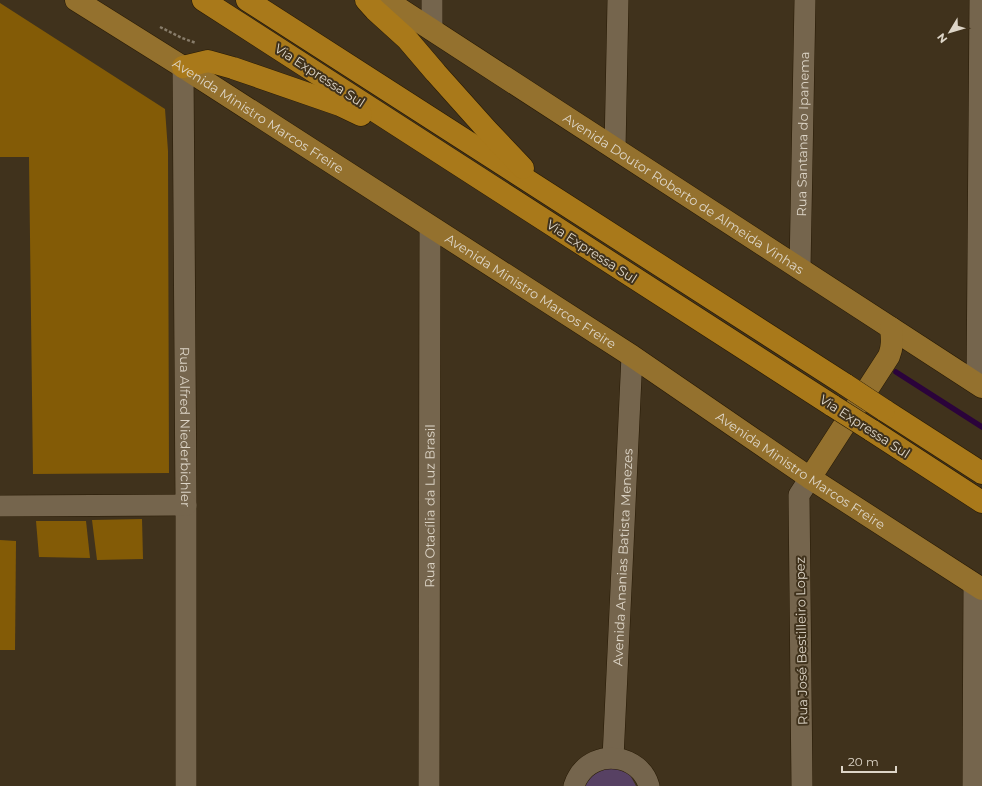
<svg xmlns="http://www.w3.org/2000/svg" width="982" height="786" font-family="Montserrat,sans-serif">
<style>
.green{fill:#574163}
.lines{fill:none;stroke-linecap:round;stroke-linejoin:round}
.stream{stroke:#2b033b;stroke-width:5.5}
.building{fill:#835b06}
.minor-casing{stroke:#261904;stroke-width:22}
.major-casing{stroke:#261904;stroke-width:23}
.highway-casing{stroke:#261904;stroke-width:23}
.path{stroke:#877c6a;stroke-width:2.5;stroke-dasharray:3 2;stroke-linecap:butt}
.minor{stroke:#75654d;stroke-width:21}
.major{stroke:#94712e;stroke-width:22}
.highway{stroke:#a9791a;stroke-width:22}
.highway-bridge-casing{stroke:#261904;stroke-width:23;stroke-linecap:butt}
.highway-bridge{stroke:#a9791a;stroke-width:22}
.labels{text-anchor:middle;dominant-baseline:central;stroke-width:4;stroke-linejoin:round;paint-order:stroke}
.street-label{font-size:13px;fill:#ddd5c7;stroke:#40321c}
</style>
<rect width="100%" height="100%" fill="#40321c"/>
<path class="green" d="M598,768L621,769L630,775L636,786H581Z"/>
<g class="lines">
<path class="stream" d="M896,372L982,427"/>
</g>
<g class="building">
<path d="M0,3L165,109L168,151L169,473L33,474L29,157H0Z"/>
<path d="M142,519L143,559L97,560L92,520Z"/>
<path d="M36,521H86L90,558L39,557Z"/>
<path d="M0,540L16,541L15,650H0Z"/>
</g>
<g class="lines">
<defs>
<g id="minor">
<path d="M432,30V0"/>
<path id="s1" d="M183,67L186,505V786"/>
<path d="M615,149L618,0"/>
<path id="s2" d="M800,269L805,0"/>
<path d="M977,383L980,0"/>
<path d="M0,506L186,505"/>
<path id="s3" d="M613,758L632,356"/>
<path id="s4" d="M429,786L430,227"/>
<path d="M574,786C575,783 576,780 578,777C595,748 640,754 649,786"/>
<path d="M802,786L799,495L810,478"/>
<path d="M973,786L974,584"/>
</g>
<g id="major">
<path id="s5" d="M76,0L183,67L632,356L810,478L982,589"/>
<path id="s6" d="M386,0L982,387"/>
<path d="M810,478L889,356C893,346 892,338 891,328"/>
</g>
<g id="highway">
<path d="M203,0L833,406"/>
<path d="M247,0L846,385"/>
<path d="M366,0L375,10L407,39L436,73L487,130L523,168"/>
<path d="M183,67L208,61L233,68L340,105L361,115"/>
<path d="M884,410L982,473"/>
<path d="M871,430L982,502"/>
</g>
</defs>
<use href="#minor" class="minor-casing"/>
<use href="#major" class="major-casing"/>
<use href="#highway" class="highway-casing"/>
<path class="path" d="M160,27L182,38L196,43"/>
<use href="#minor" class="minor"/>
<use href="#major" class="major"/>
<use href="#highway" class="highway"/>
<defs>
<g id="highway-bridge">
<path d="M846,385L884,410"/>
<path d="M833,406L871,430"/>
</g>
</defs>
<use href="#highway-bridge" class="highway-bridge-casing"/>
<use href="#highway-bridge" class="highway-bridge"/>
</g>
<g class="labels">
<g class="street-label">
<text transform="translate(320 75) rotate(33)">Via Expressa Sul</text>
<text stroke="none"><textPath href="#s5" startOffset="216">Avenida Ministro Marcos Freire</textPath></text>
<text stroke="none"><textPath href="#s2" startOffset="135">Rua Santana do Ipanema</textPath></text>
<text stroke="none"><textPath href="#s6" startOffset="355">Avenida Doutor Roberto de Almeida Vinhas</textPath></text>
<text transform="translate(592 251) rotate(33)">Via Expressa Sul</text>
<text stroke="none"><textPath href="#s5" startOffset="540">Avenida Ministro Marcos Freire</textPath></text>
<text transform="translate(865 426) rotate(33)">Via Expressa Sul</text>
<text stroke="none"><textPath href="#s1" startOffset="360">Rua Alfred Niederbichler</textPath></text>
<text stroke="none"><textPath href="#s5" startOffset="864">Avenida Ministro Marcos Freire</textPath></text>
<text stroke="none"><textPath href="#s4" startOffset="280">Rua Otacília da Luz Brasil</textPath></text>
<text stroke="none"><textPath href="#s3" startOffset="201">Avenida Ananias Batista Menezes</textPath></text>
<text transform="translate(801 641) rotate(-91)">Rua José Bestilleiro Lopez</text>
</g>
</g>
<g transform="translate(950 32) rotate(232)" stroke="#40321c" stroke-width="3" paint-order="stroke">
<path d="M0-3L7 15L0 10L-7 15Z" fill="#ddd5c7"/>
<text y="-6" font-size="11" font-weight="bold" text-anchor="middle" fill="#ddd5c7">N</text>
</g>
<path d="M842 766v6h54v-6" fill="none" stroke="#ddd5c7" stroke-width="2"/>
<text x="848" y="766" font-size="12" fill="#ddd5c7" stroke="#40321c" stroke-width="3" paint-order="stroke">20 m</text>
</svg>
